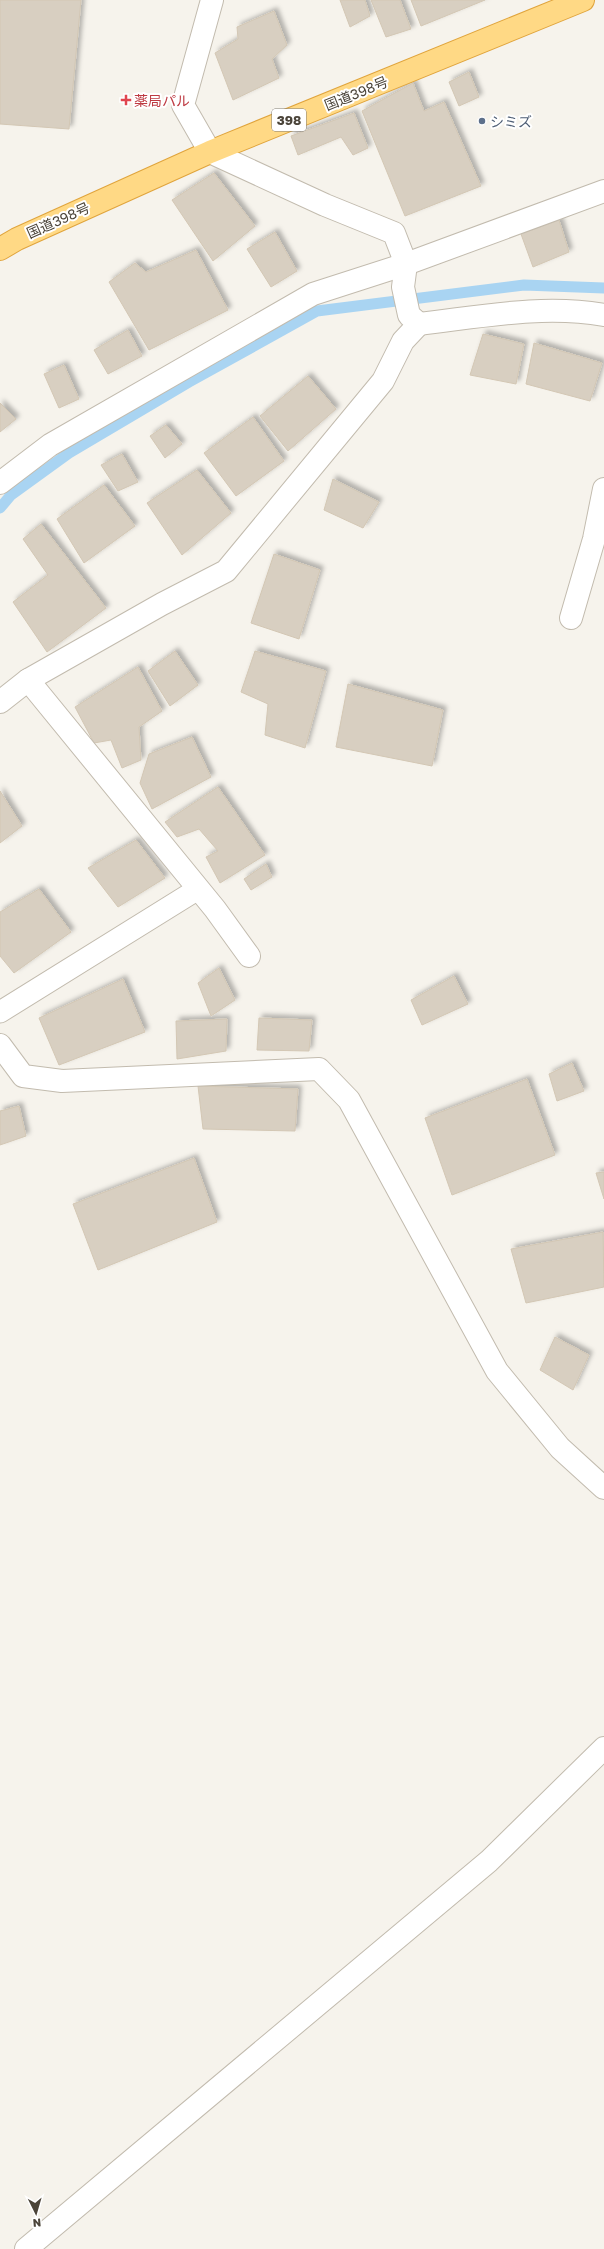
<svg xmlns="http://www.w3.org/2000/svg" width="604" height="2249" font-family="'Golos Text','Noto Sans JP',sans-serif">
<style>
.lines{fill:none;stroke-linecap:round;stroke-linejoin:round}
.stream{stroke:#a9d4f2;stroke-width:11}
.building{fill:#d8cfc1;stroke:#d3c7b4;filter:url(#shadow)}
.service-casing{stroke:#c2bbae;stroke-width:23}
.minor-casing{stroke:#c2bbae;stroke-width:24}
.tertiary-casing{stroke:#c2bbae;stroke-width:24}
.trunk-casing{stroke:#e0a43c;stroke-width:24}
.service{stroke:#fff;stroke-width:21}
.minor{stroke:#fff;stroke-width:22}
.tertiary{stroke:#fff;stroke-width:22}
.trunk{stroke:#ffd985;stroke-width:22}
.health-dot{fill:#e0444e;stroke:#fff;stroke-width:1.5}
.service-dot{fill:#5c6f8a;stroke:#fff;stroke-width:1.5}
.labels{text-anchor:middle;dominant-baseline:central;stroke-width:4;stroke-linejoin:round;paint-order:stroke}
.shield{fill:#fff;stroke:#817c74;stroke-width:1}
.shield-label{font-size:13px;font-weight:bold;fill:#4b4439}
.street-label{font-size:14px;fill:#4b4439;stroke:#fff}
.health-label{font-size:14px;fill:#be3a42;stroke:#fff;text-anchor:start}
.service-label{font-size:14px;fill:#4e5e75;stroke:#fff;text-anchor:start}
</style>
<defs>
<filter id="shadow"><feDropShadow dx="3.5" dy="-3.5" stdDeviation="2" flood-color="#0004"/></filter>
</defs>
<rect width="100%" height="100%" fill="#f6f3ec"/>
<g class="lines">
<path class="stream" d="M0,508L11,495L69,453L189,382L317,311L524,285L604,288"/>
</g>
<g class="building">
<path d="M0,0H81L69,129L0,124Z"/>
<path d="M340,0H365L370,16L350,27Z"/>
<path d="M371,0H400L411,29L386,37Z"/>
<path d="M411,0H485L421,26Z"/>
<path d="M274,11L287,45L272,59L279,78L233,100L215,53L238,39L237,27Z"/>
<path d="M469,72L479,97L459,106L449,82Z"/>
<path d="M413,83L424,111L444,102L481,186L405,216L362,111Z"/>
<path d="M354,113L368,148L353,155L341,137L298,155L291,136Z"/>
<path d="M214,173L255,226L213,261L172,200Z"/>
<path d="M559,220L569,252L533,267L521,234Z"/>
<path d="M275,232L297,271L271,287L247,249Z"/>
<path d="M196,250L228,310L149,350L109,282L135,263L146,272Z"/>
<path d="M128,330L142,356L108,374L94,350Z"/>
<path d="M483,334L524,344L516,384L470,375Z"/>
<path d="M534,343L602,363L590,401L526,384Z"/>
<path d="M64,365L79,399L59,408L44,374Z"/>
<path d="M308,376L336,409L288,451L260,416Z"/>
<path d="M0,403L16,419L0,432Z"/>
<path d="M253,417L284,461L236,496L204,453Z"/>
<path d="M166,425L182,444L165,458L150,436Z"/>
<path d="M122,454L138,482L118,491L101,465Z"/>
<path d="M197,470L231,513L182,555L147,503Z"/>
<path d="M333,479L379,502L363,528L324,510Z"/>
<path d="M104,485L135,526L84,563L57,519Z"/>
<path d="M41,524L106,608L47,652L13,602L48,575L23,539Z"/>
<path d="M274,554L320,570L299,639L251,623Z"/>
<path d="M175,651L198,685L170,706L148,671Z"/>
<path d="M255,651L326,671L305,748L265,735L268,704L241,692Z"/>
<path d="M138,667L162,711L139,727L141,760L122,768L111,740L94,743L75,707Z"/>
<path d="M348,684L443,710L432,766L336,747Z"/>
<path d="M192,737L211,777L152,809L140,783L149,754Z"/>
<path d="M218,787L265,855L220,883L206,857L218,851L199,829L177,837L165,822Z"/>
<path d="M0,791L22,826L0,843Z"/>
<path d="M136,840L165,878L118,907L88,868Z"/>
<path d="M266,864L272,877L251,890L244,879Z"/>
<path d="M39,889L71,932L14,973L0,956V912Z"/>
<path d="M219,968L235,1000L211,1016L198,983Z"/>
<path d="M454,976L468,1004L422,1025L411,1000Z"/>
<path d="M123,979L145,1032L59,1065L39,1018Z"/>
<path d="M259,1018L312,1020L309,1051L257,1050Z"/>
<path d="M227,1019L226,1051L177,1059L176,1021Z"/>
<path d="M572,1063L584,1091L557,1101L549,1074Z"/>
<path d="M527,1079L555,1155L452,1195L425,1118Z"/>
<path d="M198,1086L298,1089L295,1131L203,1129Z"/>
<path d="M19,1106L26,1136L0,1145V1111Z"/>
<path d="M194,1158L217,1222L98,1270L73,1204Z"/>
<path d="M604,1172V1199L596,1173Z"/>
<path d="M603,1232L604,1287L526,1303L511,1249Z"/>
<path d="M555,1337L589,1355L573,1390L540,1370Z"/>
</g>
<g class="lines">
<defs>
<path id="service" d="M0,1012L198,889"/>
<g id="minor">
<path d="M419,324C480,317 543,304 604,315"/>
<path d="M571,618L594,539L604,489"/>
<path d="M28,680L215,909L249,956"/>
<path d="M0,702L28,680L162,604L226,571L383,381L403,341L419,324L409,315L403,287L406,264L394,233L325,205L210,152L183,105L212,0"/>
<path d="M0,1045L23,1076L62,1081L319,1069L349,1100L497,1371L560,1448L604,1488"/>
<path d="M26,2249L489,1861L604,1748"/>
</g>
<path id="tertiary" d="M0,483L50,445L313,294L406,264L604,191"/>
<path id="trunk" d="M0,249L17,239L210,152L583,0"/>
</defs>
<use href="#service" class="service-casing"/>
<use href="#minor" class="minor-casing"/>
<use href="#tertiary" class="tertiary-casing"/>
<use href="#trunk" class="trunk-casing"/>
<use href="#service" class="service"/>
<use href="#minor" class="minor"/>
<use href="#tertiary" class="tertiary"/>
<use href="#trunk" class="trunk"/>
</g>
<path class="health-dot" d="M124 94h4v4h4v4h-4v4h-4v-4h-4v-4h4z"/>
<circle class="service-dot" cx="482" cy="121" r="4"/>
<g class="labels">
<rect class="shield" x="272" y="109" width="34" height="22" rx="3"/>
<g class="shield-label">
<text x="289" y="120">398</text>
</g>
<g class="street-label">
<text transform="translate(356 93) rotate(-22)">国道398号</text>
<text transform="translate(58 220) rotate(-24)">国道398号</text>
</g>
<g class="health-label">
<text x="134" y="100">薬局パル</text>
</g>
<g class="service-label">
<text x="490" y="121">シミズ</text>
</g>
</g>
<g transform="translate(36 2213) rotate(175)" stroke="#ffffff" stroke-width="3" paint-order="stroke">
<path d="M0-3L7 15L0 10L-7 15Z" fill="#4b4439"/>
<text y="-6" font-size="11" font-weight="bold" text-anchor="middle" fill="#4b4439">N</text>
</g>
</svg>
